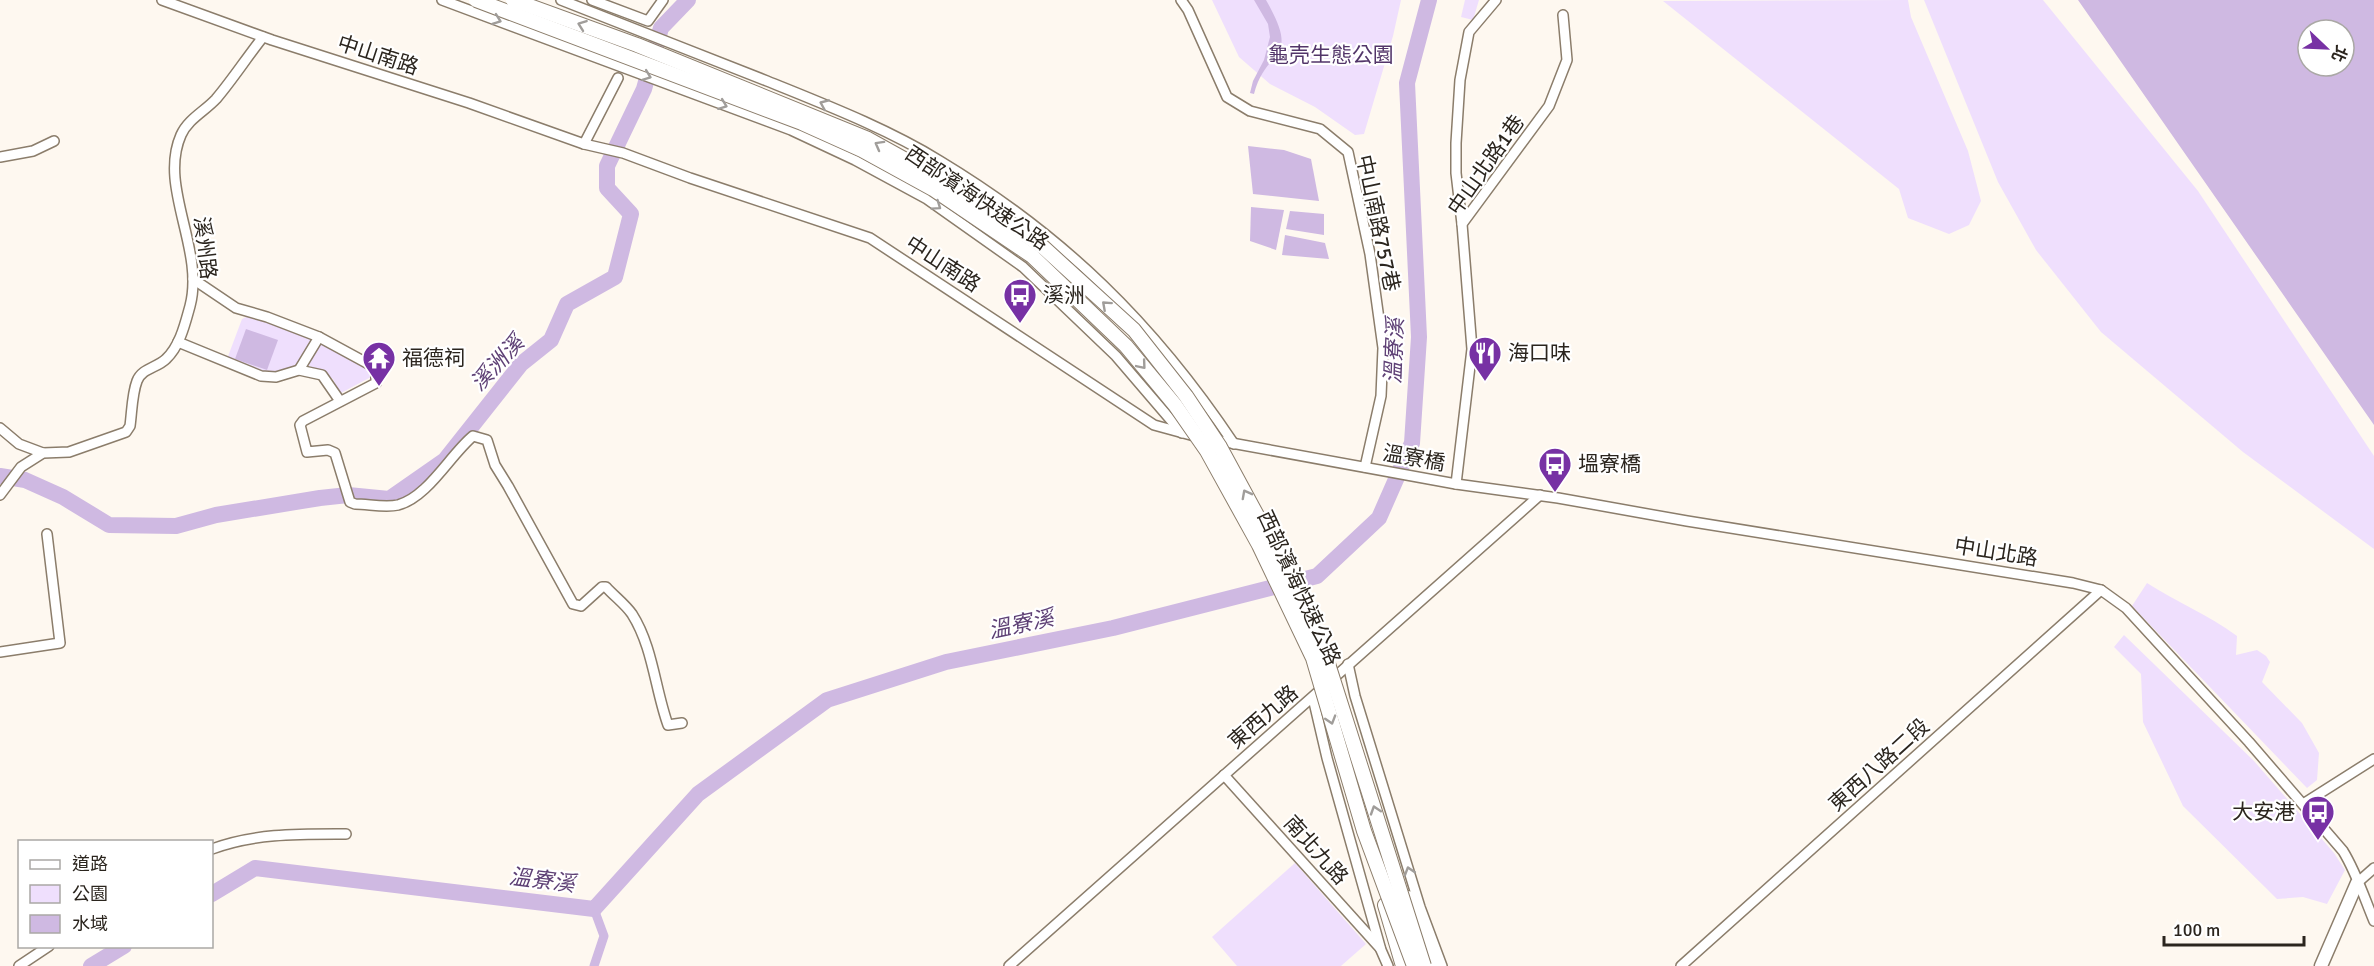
<svg xmlns="http://www.w3.org/2000/svg" width="2374" height="966" font-family="Signika,'Noto Sans TC',sans-serif">
<style>
.green{fill:#efdffd}
.water{fill:#cfb9e2;fill-rule:evenodd}
.lines{fill:none;stroke-linecap:round;stroke-linejoin:round}
.canal{stroke:#cfb9e2;stroke-width:9}
.river{stroke:#cfb9e2;stroke-width:16}
.minor-casing{stroke:#8b7d6b;stroke-width:12}
.major-casing{stroke:#8b7d6b;stroke-width:15}
.highway-casing{stroke:#8b7d6b;stroke-width:16}
.minor{stroke:#fff;stroke-width:9}
.major{stroke:#fff;stroke-width:12}
.highway{stroke:#fff;stroke-width:14}
.highway-bridge-casing{stroke:#8b7d6b;stroke-width:16;stroke-linecap:butt}
.highway-bridge{stroke:#fff;stroke-width:14}
.oneway{stroke:#a09d9a}
.labels{text-anchor:middle;dominant-baseline:central;stroke-width:4.5;stroke-linejoin:round;paint-order:stroke}
.street-label{font-size:21px;fill:#2b251e;stroke:#fff}
.park-label{font-size:21px;fill:#523569;stroke:#fff}
.poi-label{font-size:21px;fill:#2b251e;stroke:#fff;text-anchor:start}
.water-label{font-size:22px;font-style:italic;fill:#5e4075;stroke:#fff}
</style>
<rect width="100%" height="100%" fill="#fef8f0"/>
<g class="green">
<path d="M1212,0H1401L1393,36L1364,134L1355,135L1315,107L1270,84L1239,57Z"/>
<path d="M1465,0H1479L1473,20L1461,17Z"/>
<path d="M1908,0L1911,17L1968,151L1981,201L1969,225L1949,234L1908,218L1899,189L1663,1Z"/>
<path d="M1924,0H2043L2198,191L2374,456V549L2243,452L2101,332L2036,250L1998,182Z"/>
<path d="M246,317L257,318L319,342L371,368V377L339,394L333,379L308,365L274,375L227,359L242,319Z"/>
<path d="M2147,583C2176,602 2209,615 2237,636L2236,655L2257,650L2266,656L2270,662L2262,682L2302,723L2319,753L2317,780L2307,788L2132,606Z"/>
<path d="M2124,635L2254,761L2334,853L2345,870L2327,904L2303,897L2277,899L2183,806L2143,722L2141,674L2114,647Z"/>
<path d="M1295,863L1366,944L1341,966H1237L1212,937Z"/>
</g>
<g class="water">
<path d="M1254,0H1266C1302,63 1266,46 1254,94L1250,93L1253,81L1264,60L1270,37L1268,24Z"/>
<path d="M2078,0H2374V425ZM2308,30H2344V66H2308Z"/>
<path d="M1248,146L1284,150L1311,159L1319,201L1253,194Z"/>
<path d="M1251,207L1284,210L1276,250L1250,241Z"/>
<path d="M1290,211L1324,214V235L1286,229Z"/>
<path d="M1285,235L1325,243L1329,259L1282,255Z"/>
<path d="M246,329L278,340L267,370L235,359Z"/>
</g>
<g class="lines">
<path class="canal" d="M594,909L604,936L594,966"/>
<g class="river">
<path d="M0,476L25,480L63,497L109,525L176,526L216,515L320,498L348,495L389,499L445,460L521,364L551,340L567,304L615,277L631,214L607,188V166L644,89L661,28L688,0"/>
<path d="M212,894L255,868L594,909L698,794L827,700L946,662L1113,628L1317,576L1379,518L1412,443L1419,337L1407,83L1429,0"/>
<path d="M91,966L124,946"/>
</g>
<defs>
<g id="minor">
<path d="M162,0L272,40L469,103L584,144L623,153L690,178L870,238L1154,425L1198,437"/>
<path d="M442,0L791,130L855,160L927,199L1023,267L1116,356L1182,433"/>
<path d="M561,0C630,27 698,54 767,81C826,105 886,128 940,161C1064,236 1153,323 1234,444"/>
<path d="M592,0L648,21L663,0"/>
<path d="M1181,0L1188,10L1227,97L1250,111L1320,129L1348,152L1370,254L1383,348L1381,396L1365,467"/>
<path d="M584,144L618,78"/>
<path d="M0,157L33,151L54,141"/>
<path d="M1462,224L1456,173V143L1460,80L1469,32L1496,0"/>
<path d="M193,279L236,308L267,317L319,337L376,368V383L303,421L300,425L307,452L328,450L335,453L350,502L355,504C368,504 385,508 398,505C428,497 450,455 473,436L487,440L495,465L508,486L573,604L581,606L602,587H606C614,596 625,604 632,614C653,647 655,689 668,725L682,723"/>
<path d="M178,342L261,376L276,377L299,370L322,375L340,401"/>
<path d="M299,370L319,337"/>
<path d="M0,428L19,444L43,453"/>
<path d="M1215,440L1456,484L1558,498L1687,521L2073,583L2101,590L2126,608L2249,742L2343,851C2356,872 2364,897 2374,921"/>
<path d="M1456,484L1472,349L1462,224L1549,106L1567,60L1563,15"/>
<path d="M0,495L21,467L43,453L69,452L126,432L130,426C132,411 132,394 137,381C142,368 157,368 166,359C180,346 185,324 190,306C205,249 158,187 181,135C188,119 205,111 216,99C233,79 247,57 263,37"/>
<path d="M0,652L60,643L47,534"/>
<path d="M1348,664L1355,696L1420,907L1442,966"/>
<path d="M1313,698L1327,758L1381,950L1388,966"/>
<path d="M1224,775L1380,948"/>
<path d="M2303,804L2374,759"/>
<path d="M212,849C255,833 300,834 346,834"/>
<path d="M2357,883L2374,868"/>
<path d="M19,966L49,946"/>
<path d="M1009,966L1540,495"/>
<path d="M1681,966L2101,590"/>
</g>
<path id="major" d="M2321,966L2357,883"/>
<g id="highway">
<path d="M1408,898L1434,966"/>
<path d="M1385,905L1403,966"/>
</g>
</defs>
<use href="#minor" class="minor-casing"/>
<use href="#major" class="major-casing"/>
<use href="#highway" class="highway-casing"/>
<use href="#minor" class="minor"/>
<use href="#major" class="major"/>
<use href="#highway" class="highway"/>
<defs>
<g id="highway-bridge">
<path d="M476,0L802,123L862,150L933,189L1032,256L1126,346L1175,405L1207,451L1259,545L1313,658L1364,831L1414,966"/>
<path d="M513,0L637,45L868,139L942,180L1043,247L1134,330L1186,396L1220,447L1273,545L1323,648L1424,966"/>
</g>
</defs>
<use href="#highway-bridge" class="highway-bridge-casing"/>
<use href="#highway-bridge" class="highway-bridge"/>
</g>
<defs><path id="oneway-chevron" d="M-2-3.5L2.5 0L-2 3.5" fill="none" stroke-width="1.6" stroke-linecap="round" stroke-linejoin="round" transform="scale(1.5)"/></defs>
<g class="oneway">
<use href="#oneway-chevron" transform="translate(497 20) rotate(20)"/>
<use href="#oneway-chevron" transform="translate(582 25) rotate(-160)"/>
<use href="#oneway-chevron" transform="translate(647 76) rotate(21)"/>
<use href="#oneway-chevron" transform="translate(824 104) rotate(-157)"/>
<use href="#oneway-chevron" transform="translate(723 105) rotate(21)"/>
<use href="#oneway-chevron" transform="translate(879 145) rotate(-151)"/>
<use href="#oneway-chevron" transform="translate(937 206) rotate(35)"/>
<use href="#oneway-chevron" transform="translate(1106 305) rotate(-138)"/>
<use href="#oneway-chevron" transform="translate(1142 365) rotate(50)"/>
<use href="#oneway-chevron" transform="translate(1246 494) rotate(-118)"/>
<use href="#oneway-chevron" transform="translate(1331 720) rotate(73)"/>
<use href="#oneway-chevron" transform="translate(1375 810) rotate(-108)"/>
<use href="#oneway-chevron" transform="translate(1409 871) rotate(-107)"/>
</g>
<defs>
<symbol id="bus-pin" viewBox="-11 -11 22 30"><path d="M0 17L-7.5 6A9.5 9.5 0 1 1 7.5 6Z" fill="#7731a4" stroke="#fff"/><path d="M-5-6H5V4H4V6H2V4H-2V6H-4V4H-5ZM-3.5-4V0h7V-4ZM-3.5 1.2v1.5H-2V1.2ZM2 1.2v1.5H3.5V1.2Z" fill="#fff"/></symbol>
<symbol id="restaurant-pin" viewBox="-11 -11 22 30"><path d="M0 17L-7.5 6A9.5 9.5 0 1 1 7.5 6Z" fill="#7731a4" stroke="#fff"/><path d="M-5-6h1v4h1v-4h1v4h1v-4h1v5L-1.5 .5V6h-2V.5L-5-1ZM5-6V6H3V1.5H1.5Q1.5-4 5-6Z" fill="#fff"/></symbol>
<symbol id="temple-pin" viewBox="-11 -11 22 30"><path d="M0 17L-7.5 6A9.5 9.5 0 1 1 7.5 6Z" fill="#7731a4" stroke="#fff"/><path d="M0-6L5-2H3V0L6.5 2.5H4V6H1.5V3h-3V6H-4V2.5H-6.5L-3 0V-2H-5Z" fill="#fff"/></symbol>
</defs>
<g fill-rule="evenodd">
<use href="#bus-pin" x="1001" y="276" width="38" height="52"/>
<use href="#restaurant-pin" x="1466" y="334" width="38" height="52"/>
<use href="#temple-pin" x="360" y="339" width="38" height="52"/>
<use href="#bus-pin" x="1536" y="445" width="38" height="52"/>
<use href="#bus-pin" x="2299" y="793" width="38" height="52"/>
</g>
<g class="labels">
<g class="street-label">
<text transform="translate(378 55) rotate(18)">中山南路</text>
<text transform="translate(1486 165) rotate(-55)">中山北路1巷</text>
<text transform="translate(977 198) rotate(34)">西部濱海快速公路</text>
<text transform="translate(1378 223) rotate(78)">中山南路757巷</text>
<text transform="translate(205 248) rotate(83)">溪州路</text>
<text transform="translate(943 264) rotate(33)">中山南路</text>
<text transform="translate(1414 458) rotate(10)">溫寮橋</text>
<text transform="translate(1996 552) rotate(9)">中山北路</text>
<text transform="translate(1299 588) rotate(65)">西部濱海快速公路</text>
<text transform="translate(1263 717) rotate(-41)">東西九路</text>
<text transform="translate(1879 765) rotate(-42)">東西八路二段</text>
<text transform="translate(1316 850) rotate(48)">南北九路</text>
</g>
<g class="park-label">
<text x="1331" y="55">龜壳生態公園</text>
</g>
<g class="poi-label">
<text x="1043" y="295">溪洲</text>
<text x="1508" y="353">海口味</text>
<text x="402" y="358">福德祠</text>
<text x="1578" y="464">塭寮橋</text>
<text x="2295" y="812" text-anchor="end">大安港</text>
</g>
<g class="water-label">
<text transform="translate(1394 351) rotate(-88)">溫寮溪</text>
<text transform="translate(497 363) rotate(-47)">溪洲溪</text>
<text transform="translate(1021 624) rotate(-12)">溫寮溪</text>
<text transform="translate(542 880) rotate(7)">溫寮溪</text>
</g>
</g>
<rect x="18" y="840" width="195" height="108" fill="#ffffff" stroke="#aaa8a5" stroke-width="1.5"/>
<rect x="30" y="860" width="30" height="9" fill="#ffffff" stroke="#aaa8a5" stroke-width="1.5"/>
<text x="72" y="870" font-size="18" fill="#2b251e">道路</text>
<rect x="30" y="885" width="30" height="18" fill="#efdffd" stroke="#aaa8a5" stroke-width="1.5"/>
<text x="72" y="900" font-size="18" fill="#2b251e">公園</text>
<rect x="30" y="915" width="30" height="18" fill="#cfb9e2" stroke="#aaa8a5" stroke-width="1.5"/>
<text x="72" y="930" font-size="18" fill="#2b251e">水域</text>
<g transform="translate(2326 48) rotate(113)"><circle r="28" fill="#ffffff" stroke="#aaa8a5" stroke-width="1.5"/>
<path d="M0-4.5L10 22L0 15L-10 22Z" fill="#7731a4"/>
<text y="-9" font-size="16" font-weight="bold" text-anchor="middle" fill="#2b251e">北</text>
</g>
<path d="M2164 936v9h140v-9" fill="none" stroke="#2b251e" stroke-width="3"/>
<text x="2173" y="936" font-size="18" fill="#2b251e" stroke="#ffffff" stroke-width="4.5" paint-order="stroke">100 m</text>
</svg>
